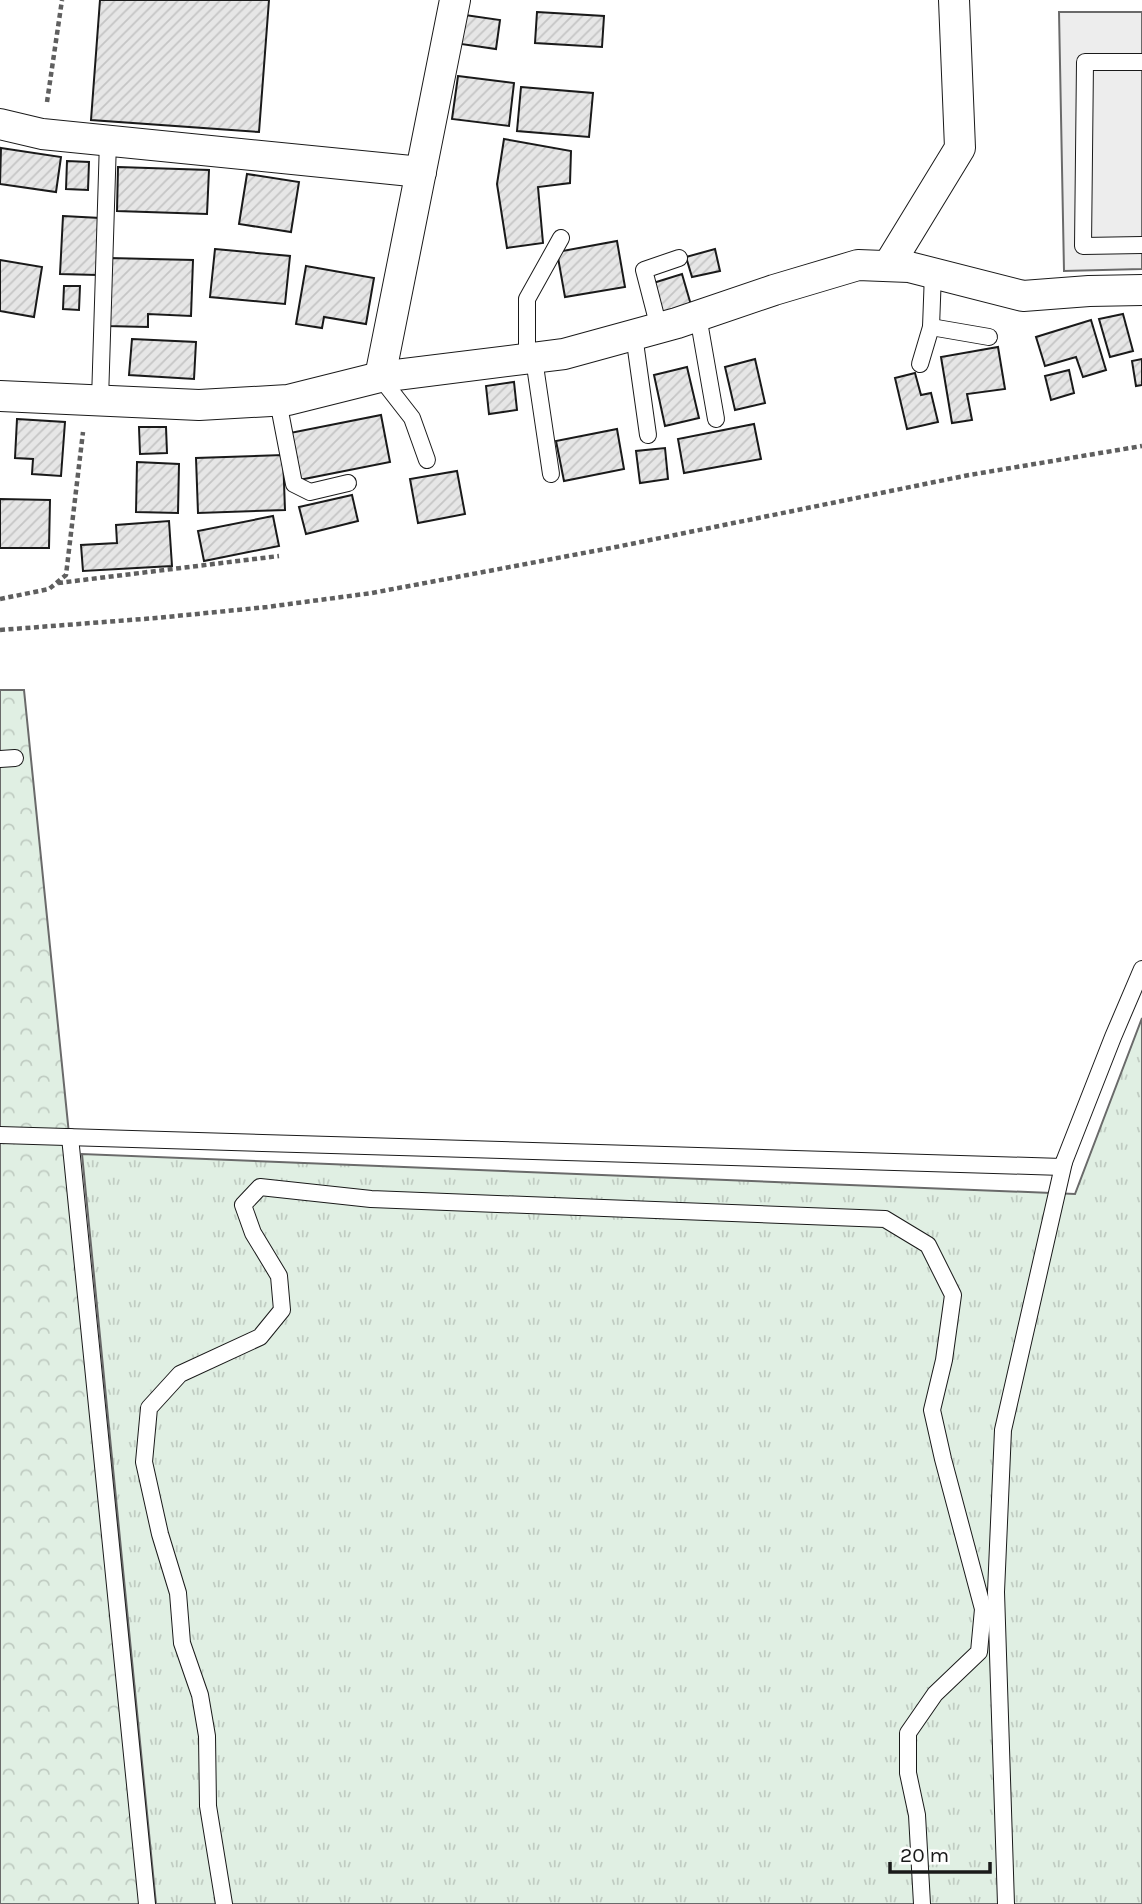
<svg xmlns="http://www.w3.org/2000/svg" width="1142" height="1904" font-family="Karla,sans-serif">
<style>
.grass{fill:url(#grass-tufts);stroke:#6a6a6a;stroke-width:2}
.park{fill:url(#park-crowns);stroke:#6a6a6a;stroke-width:2}
.parking{fill:#ededed;stroke:#6a6a6a;stroke-width:2}
.building{fill:url(#building-hatch);stroke:#1a1a1a;stroke-width:2}
.lines{fill:none;stroke-linecap:round;stroke-linejoin:round}
.lane-casing{stroke:#1a1a1a;stroke-width:18}
.street-casing{stroke:#1a1a1a;stroke-width:32}
.path{stroke:#5f5f5f;stroke-width:4.5;stroke-dasharray:5 3.5;stroke-linecap:butt}
.lane{stroke:#fff;stroke-width:16}
.street{stroke:#fff;stroke-width:30}
</style>
<defs>
<pattern id="grass-tufts" width="24" height="20" patternUnits="userSpaceOnUse" patternTransform="scale(1.75)"><rect width="24" height="20" fill="#e0efe3"/><path d="M3 7l-1-3M5 7V3M7 7l1-3M15 17l-1-3M17 17v-4M19 17l1-3" fill="none" stroke="#c0ccc2"/></pattern>
<pattern id="park-crowns" width="20" height="18" patternUnits="userSpaceOnUse" patternTransform="scale(1.75)"><rect width="20" height="18" fill="#e0efe3"/><path d="M2 6a3 3 0 1 1 6 0M12 15a3 3 0 1 1 6 0" fill="none" stroke="#c0ccc2"/></pattern>
<pattern id="building-hatch" width="6" height="6" patternUnits="userSpaceOnUse" patternTransform="scale(1.75)"><rect width="6" height="6" fill="#e6e6e6"/><path d="M-1 1l2-2M0 6l6-6M5 7l2-2" fill="none" stroke="#c5c5c5"/></pattern>
</defs>
<rect width="100%" height="100%" fill="#fff"/>
<path class="grass" d="M1142,1018V1904H156L82,1154L1075,1194Z"/>
<path class="park" d="M0,690H24L147,1904H0Z"/>
<path class="parking" d="M1059,12H1142V269L1064,271Z"/>
<g class="building">
<path d="M100,0H269L259,132L91,120Z"/>
<path d="M537,12L604,16L602,47L535,43Z"/>
<path d="M465,15L500,20L496,49L461,44Z"/>
<path d="M458,76L514,83L509,126L452,119Z"/>
<path d="M521,87L593,93L589,137L517,131Z"/>
<path d="M504,139L571,151L570,183L538,187L543,243L507,248L497,184Z"/>
<path d="M1,148L61,157L56,192L0,184Z"/>
<path d="M67,161L89,162L88,190L66,189Z"/>
<path d="M118,167L209,170L207,214L117,211Z"/>
<path d="M247,174L299,182L291,232L239,224Z"/>
<path d="M63,216L100,218L97,275L60,274Z"/>
<path d="M617,241L625,287L565,297L557,252Z"/>
<path d="M215,249L290,256L285,304L210,297Z"/>
<path d="M715,249L720,271L692,277L686,257Z"/>
<path d="M109,258L193,260L191,316L148,314V327L107,326Z"/>
<path d="M0,260L42,267L34,317L0,311Z"/>
<path d="M306,266L374,278L366,324L324,317L322,328L296,324Z"/>
<path d="M682,274L691,305L659,314L650,284Z"/>
<path d="M64,286H80L79,310L63,309Z"/>
<path d="M1123,314L1133,351L1110,357L1099,319Z"/>
<path d="M1091,320L1106,370L1083,377L1076,357L1045,366L1036,337Z"/>
<path d="M132,339L196,342L194,379L129,375Z"/>
<path d="M998,347L1005,389L967,394L972,420L952,423L941,357Z"/>
<path d="M755,359L765,403L735,410L725,367Z"/>
<path d="M1142,359V385L1136,386L1132,361Z"/>
<path d="M687,367L699,418L665,426L654,375Z"/>
<path d="M1069,370L1074,393L1051,400L1045,376Z"/>
<path d="M915,373L921,395L931,393L938,422L907,429L895,378Z"/>
<path d="M514,382L517,410L489,414L486,386Z"/>
<path d="M381,415L390,462L299,480L290,433Z"/>
<path d="M17,419L65,422L61,476L32,474L33,459L15,458Z"/>
<path d="M754,424L761,459L684,473L678,439Z"/>
<path d="M139,427H166L167,453L140,454Z"/>
<path d="M617,429L624,469L564,481L556,441Z"/>
<path d="M665,448L668,479L640,483L636,451Z"/>
<path d="M283,455L285,510L198,513L196,458Z"/>
<path d="M137,462L179,464L178,513L136,512Z"/>
<path d="M457,471L465,514L418,523L410,479Z"/>
<path d="M352,495L358,521L306,534L299,507Z"/>
<path d="M0,499L50,500L49,548H0Z"/>
<path d="M273,516L279,546L204,561L198,531Z"/>
<path d="M169,521L172,566L83,571L81,545L117,543L116,525Z"/>
</g>
<g class="lines">
<defs>
<g id="lane">
<path d="M1142,62H1085L1083,246L1142,245"/>
<path d="M698,316L716,419"/>
<path d="M931,327L989,337"/>
<path d="M659,328L644,270L679,258"/>
<path d="M634,335L648,435"/>
<path d="M534,359L551,474"/>
<path d="M527,360V299L561,238"/>
<path d="M920,364L931,327L933,273"/>
<path d="M380,377L412,418L427,460"/>
<path d="M100,400L108,141"/>
<path d="M278,401L294,484L310,492L348,483"/>
<path d="M0,759L15,758"/>
<path d="M0,1135L1062,1167L1113,1037L1142,969"/>
<path d="M70,1137L147,1904"/>
<path d="M224,1904L208,1806L207,1736L200,1695L182,1643L178,1593L160,1534L144,1462L149,1408L180,1374L260,1337L282,1310L279,1276L253,1233L243,1205L260,1187L371,1199L885,1219L928,1245L953,1295L944,1360L932,1410L943,1459L983,1609L979,1652L935,1694L908,1733V1773L917,1815L922,1904"/>
<path d="M1006,1904L996,1592L1003,1430L1064,1162"/>
</g>
<g id="street">
<path d="M0,124L42,134L421,172"/>
<path d="M888,266L960,148L954,0"/>
<path d="M380,377L455,0"/>
<path d="M0,396L199,405L288,400L380,377L564,354L677,323L774,290L858,265L909,267L1023,296L1089,291L1142,290"/>
</g>
</defs>
<use href="#lane" class="lane-casing"/>
<use href="#street" class="street-casing"/>
<g class="path">
<path d="M47,102L62,0"/>
<path d="M58,583L279,556"/>
<path d="M0,599L49,589L66,575L83,432"/>
<path d="M0,630L156,618L267,607L372,593L621,546L969,475L1142,446"/>
</g>
<use href="#lane" class="lane"/>
<use href="#street" class="street"/>
</g>
<path d="M890 1862v10h100v-10" fill="none" stroke="#1a1a1a" stroke-width="3.5"/>
<text x="900" y="1862" font-size="21" fill="#1a1a1a" stroke="#ffffff" stroke-width="5" paint-order="stroke">20 m</text>
</svg>
